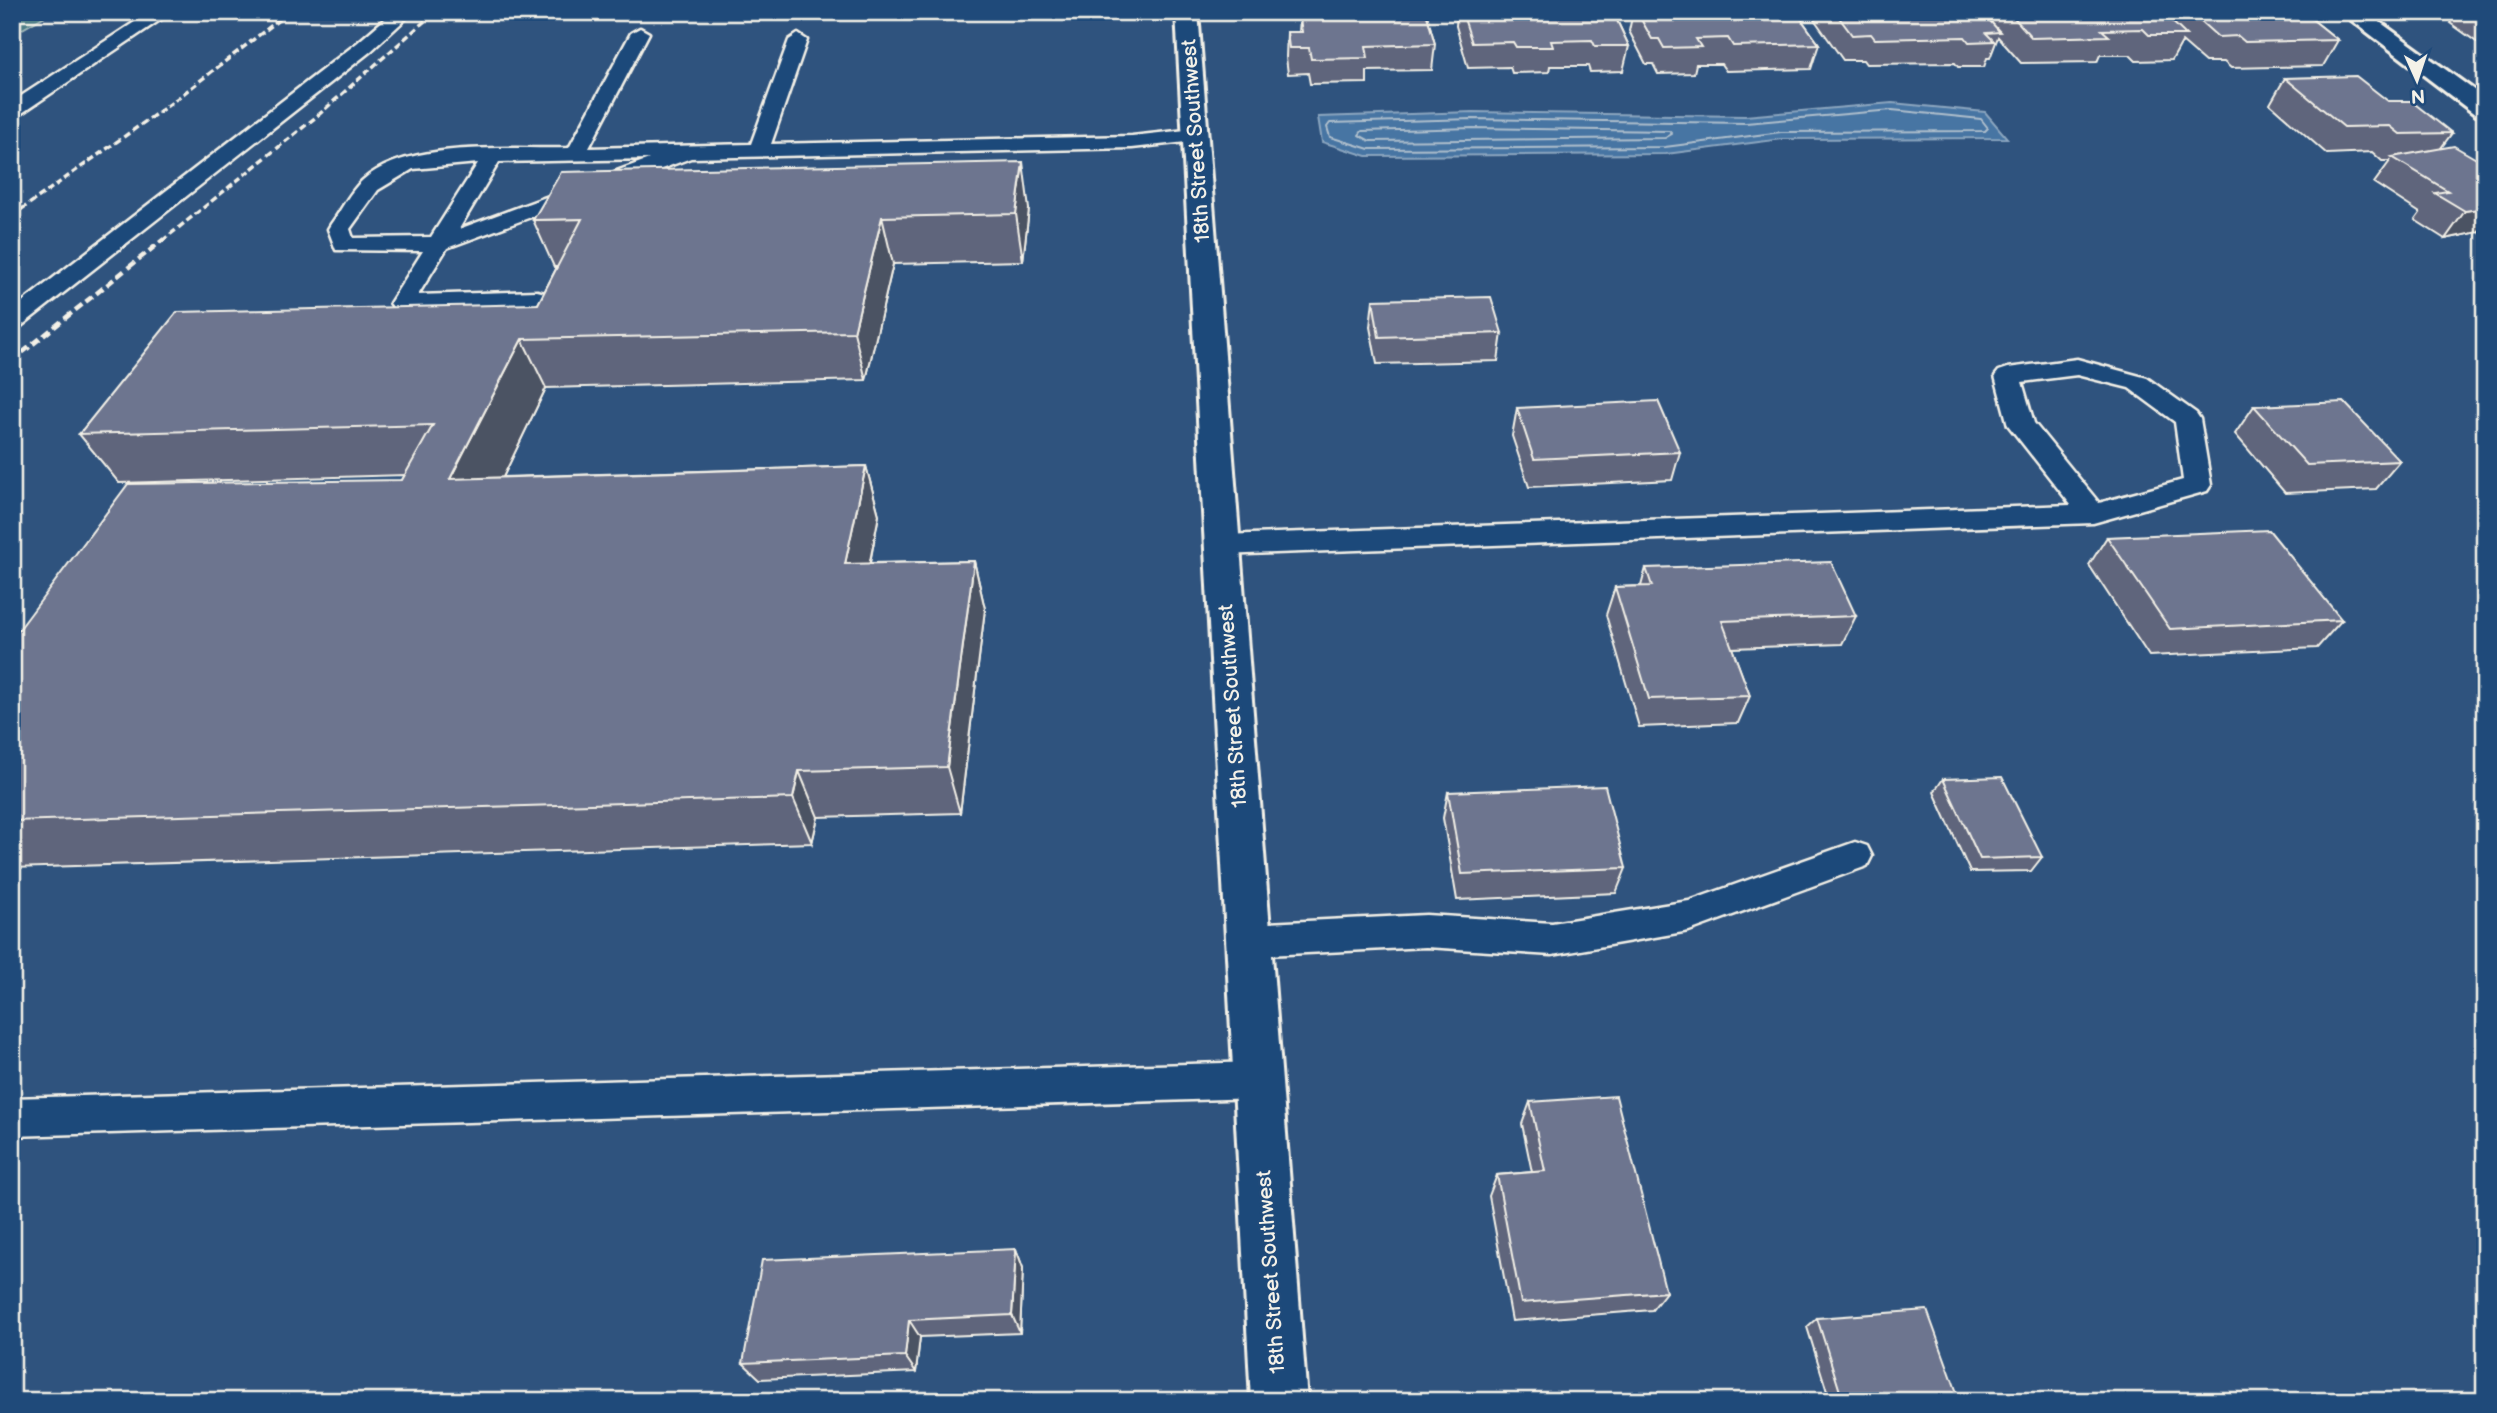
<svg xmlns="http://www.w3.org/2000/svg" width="2497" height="1413" font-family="'Balsamiq Sans',sans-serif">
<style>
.green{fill:#4e7d87;stroke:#a1b7b8;stroke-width:2}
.water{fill:#4774a3;stroke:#8ca6bf;stroke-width:2}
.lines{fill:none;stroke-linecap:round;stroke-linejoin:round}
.shore{stroke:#afbfcc;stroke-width:2}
.service-casing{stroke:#f4f1e8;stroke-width:5}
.minor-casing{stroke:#f4f1e8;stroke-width:6}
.tertiary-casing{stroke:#f4f1e8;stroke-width:6}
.service{fill:#1f4a7a;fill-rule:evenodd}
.minor{fill:#1f4a7a;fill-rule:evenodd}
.tertiary{fill:#1f4a7a;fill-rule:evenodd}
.rail-far1{stroke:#f4f1e8;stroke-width:3.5;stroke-dasharray:7 3.5;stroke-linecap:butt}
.rail{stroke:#f4f1e8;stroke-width:4.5;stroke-dasharray:9 4.5;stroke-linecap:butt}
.wall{fill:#5e657b;stroke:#f4f1e8;stroke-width:2}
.shaded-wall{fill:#4c5264;stroke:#f4f1e8;stroke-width:2}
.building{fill:#6d758f;stroke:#f4f1e8;stroke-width:2}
.labels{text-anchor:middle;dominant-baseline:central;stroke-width:5;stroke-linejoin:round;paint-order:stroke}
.street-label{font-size:21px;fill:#f4f1e8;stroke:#1f4a7a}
</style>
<rect width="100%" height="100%" fill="#2f537e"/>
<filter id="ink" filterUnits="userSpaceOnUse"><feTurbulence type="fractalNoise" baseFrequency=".0143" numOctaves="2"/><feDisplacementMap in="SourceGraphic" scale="14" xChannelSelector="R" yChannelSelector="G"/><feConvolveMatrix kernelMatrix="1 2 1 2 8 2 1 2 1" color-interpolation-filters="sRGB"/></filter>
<g filter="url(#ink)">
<path class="green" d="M12,12H49L50,13L12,35Z"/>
<path class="water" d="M1892,103L1985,112L2007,138L1782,139L1666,154L1367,156L1322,142L1318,117L1473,112L1745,116Z"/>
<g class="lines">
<g class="shore">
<path d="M1892,110L1981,119L1988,128L1985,131L1781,132L1665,147L1369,149L1330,137L1327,127L1330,123L1473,119L1746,123Z"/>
<path d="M1473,128L1669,131L1672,134L1665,138L1370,141L1359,135L1362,131Z"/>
</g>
<defs>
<g id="service">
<path d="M150,12H172L19,115L12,117V102Z"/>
<path d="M393,12H413L371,51L20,327L12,329V310L357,43Z"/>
<path d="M640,28L649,33L589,148L751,144L789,40L798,34L807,40L771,144L1132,136L1195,129L1202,131L1205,135L1202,139L1195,141L1132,148L691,158L447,248L418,295L537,291L545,293L549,298L545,303L537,305L402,310L394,308L390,303L423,251L336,250L328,229L331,224C341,211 350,191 363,180C410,139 509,150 569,148L631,33ZM649,159L459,229L499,162ZM478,163L431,237L353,238L350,229L378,190L413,169Z"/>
<path d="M2077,359L2147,378L2196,413L2200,419L2211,485L2207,491L2093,523L1222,555L1212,552L1208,545L1212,538L1222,535L2071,505L2008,425L1995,376L1999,371L2008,368ZM2077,375L2129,388L2175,422L2183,480L2099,503L2034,423L2022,382Z"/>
<path d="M1855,842L1867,846L1872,856L1867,866L1689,931L1552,955L1426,947L1249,956L1236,951L1231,940L1236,929L1249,924L1426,915L1552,923L1689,901Z"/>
<path d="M1258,1062L1272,1067L1277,1080L1272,1093L1258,1098L12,1136V1098Z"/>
</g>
<path id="minor" d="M2341,12H2366L2485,98V117L2476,115Z"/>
<path id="tertiary" d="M1176,12H1198L1307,1401H1251Z"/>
</defs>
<use href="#service" class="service-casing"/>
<use href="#minor" class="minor-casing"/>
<use href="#tertiary" class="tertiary-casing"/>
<use href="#service" class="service"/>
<use href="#minor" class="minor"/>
<use href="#tertiary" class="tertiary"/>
<g class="rail-far1">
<path d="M12,216L170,104L289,12"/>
<path d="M162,241L316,117L435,12"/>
</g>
<path class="rail" d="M12,361L164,239"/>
</g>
<g class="wall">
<path d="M1312,12H1426L1435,44L1432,70L1367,71V83L1310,84L1308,73L1288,74L1286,57L1287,32H1299L1300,19L1312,18Z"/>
<path d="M1457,12H1613L1629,46L1623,71L1590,72L1588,66H1550L1549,72L1512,73L1510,67L1468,68L1456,26Z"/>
<path d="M1633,12H1796L1819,44L1811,69L1726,71L1721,64H1696L1694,73L1658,74L1653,64H1646L1629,31Z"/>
<path d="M1817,12H1982L1991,23L1996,12H2303L2338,40L2323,66L2231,68L2224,62H2205L2182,42L2172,60L2136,61L2130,55H2100L2097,62L2021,63L1998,37L1990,58H1987L1984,67H1958L1955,63L1866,64L1863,60H1843L1814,19Z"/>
<path d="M2449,12H2485V48L2450,23L2455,16Z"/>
<path d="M2285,78L2388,101L2452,133L2441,148L2485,164V236L2478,232L2445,239L2415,220L2420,213L2374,183L2390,161H2382L2372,152L2327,154L2270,104Z"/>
<path d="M1029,209L1023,261L893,264L866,380L546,388L503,477L866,466L879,515L870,563L974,561L985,609L960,813L818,817L812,843L12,868V639L402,480L405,475L119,483L79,434L538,304L557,267H554L533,220Z"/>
<path d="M1373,300L1502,333L1498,361L1377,364L1370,327Z"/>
<path d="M2254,406L2400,461L2376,489L2285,493L2235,434Z"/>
<path d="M1517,408L1680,452L1672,480L1529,487L1512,436Z"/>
<path d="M2107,537L2342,620L2317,648L2149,656L2089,565Z"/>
<path d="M1646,568L1856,616L1842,644L1732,648L1750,696L1738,723L1639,727L1606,615L1615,587L1641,586Z"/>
<path d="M1943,779L2042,857L2031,871L1970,872L1934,792Z"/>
<path d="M1448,792L1626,868L1616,893L1457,900L1443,818Z"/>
<path d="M1530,1102L1666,1292L1652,1310L1512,1321L1489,1196L1497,1175L1532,1172L1522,1124Z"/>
<path d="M1016,1249L1023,1268L1020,1333L920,1337L916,1372L760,1379L743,1363Z"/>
<path d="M1817,1318L1960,1401H1830L1807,1327Z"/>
</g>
<g class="shaded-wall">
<path d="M1023,162L1029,209L1023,261L1016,214Z"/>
<path d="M2485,208V224L2478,232L2445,239L2465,211Z"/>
<path d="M882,217L893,264L866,380L854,332Z"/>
<path d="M522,339L546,388L479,527L450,479Z"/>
<path d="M866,466L879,515L860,612L845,564Z"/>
<path d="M974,561L985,609L960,813L947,767Z"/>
<path d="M799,771L818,817L812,843L793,798Z"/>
<path d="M1016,1249L1023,1268L1020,1333L1012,1315Z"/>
<path d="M909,1320L920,1337L916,1372L905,1356Z"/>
</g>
<g class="building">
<path d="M1314,12H1426L1435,44L1366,46L1368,58L1311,59L1309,48H1289L1287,32H1302L1300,19L1315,18Z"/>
<path d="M1462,12H1613L1629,46H1595L1592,40L1551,41L1553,47H1516L1513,42L1472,43Z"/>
<path d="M1637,12H1796L1819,44L1733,46L1728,38L1696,39L1701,47L1664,48L1659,39H1652Z"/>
<path d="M1835,12H1982L2000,32L1986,33L1994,41L1969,42L1965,37L1875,39L1871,34L1852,35Z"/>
<path d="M2009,12H2162L2186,35H2149L2143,29L2102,30L2109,36L2032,38Z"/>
<path d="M2190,12H2303L2338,40L2245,42L2238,36L2218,37Z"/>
<path d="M2356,76L2388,101H2411L2452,133L2400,134L2390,126L2344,127L2285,78Z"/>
<path d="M2454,146L2485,164V208L2465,211L2435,193L2448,191L2392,157Z"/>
<path d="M1023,162L1016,214L882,217L854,332L522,339L450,479L866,466L845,564L974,561L947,767L799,771L793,798L12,821V639L128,484L402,480L433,425L79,434L177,312L538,304L582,219L533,220L561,172Z"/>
<path d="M1491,297L1502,333L1379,337L1373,300Z"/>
<path d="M1658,401L1680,452L1534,459L1517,408Z"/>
<path d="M2344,402L2400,461L2307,465L2254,406Z"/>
<path d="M2269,530L2342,620L2170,629L2107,537Z"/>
<path d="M1831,562L1856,616L1722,621L1750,696L1649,699L1615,587L1652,586L1646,568Z"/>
<path d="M2002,777L2042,857L1980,859L1943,779Z"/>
<path d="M1605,786L1626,868L1462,874L1448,792Z"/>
<path d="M1616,1096L1666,1292L1521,1303L1497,1175L1545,1171L1530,1102Z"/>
<path d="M1016,1249L1012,1315L909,1320L905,1356L743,1363L762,1260Z"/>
<path d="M1927,1310L1960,1401H1843L1817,1318Z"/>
</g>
</g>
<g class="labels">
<g class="street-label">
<text transform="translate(1196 141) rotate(-94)">18th Street Southwest</text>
<text transform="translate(1233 706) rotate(-94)">18th Street Southwest</text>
<text transform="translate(1271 1272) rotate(-94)">18th Street Southwest</text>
</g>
</g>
<rect width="2497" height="1413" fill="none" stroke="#1f4a7a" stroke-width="42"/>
<rect x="21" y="21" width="2455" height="1371" fill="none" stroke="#f4f1e8" stroke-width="2.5" filter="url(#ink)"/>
<g transform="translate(2417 80) rotate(177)" stroke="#1f4a7a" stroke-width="5" paint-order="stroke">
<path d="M0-5L12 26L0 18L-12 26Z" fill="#f4f1e8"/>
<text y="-10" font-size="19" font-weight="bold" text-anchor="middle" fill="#f4f1e8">N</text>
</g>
</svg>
